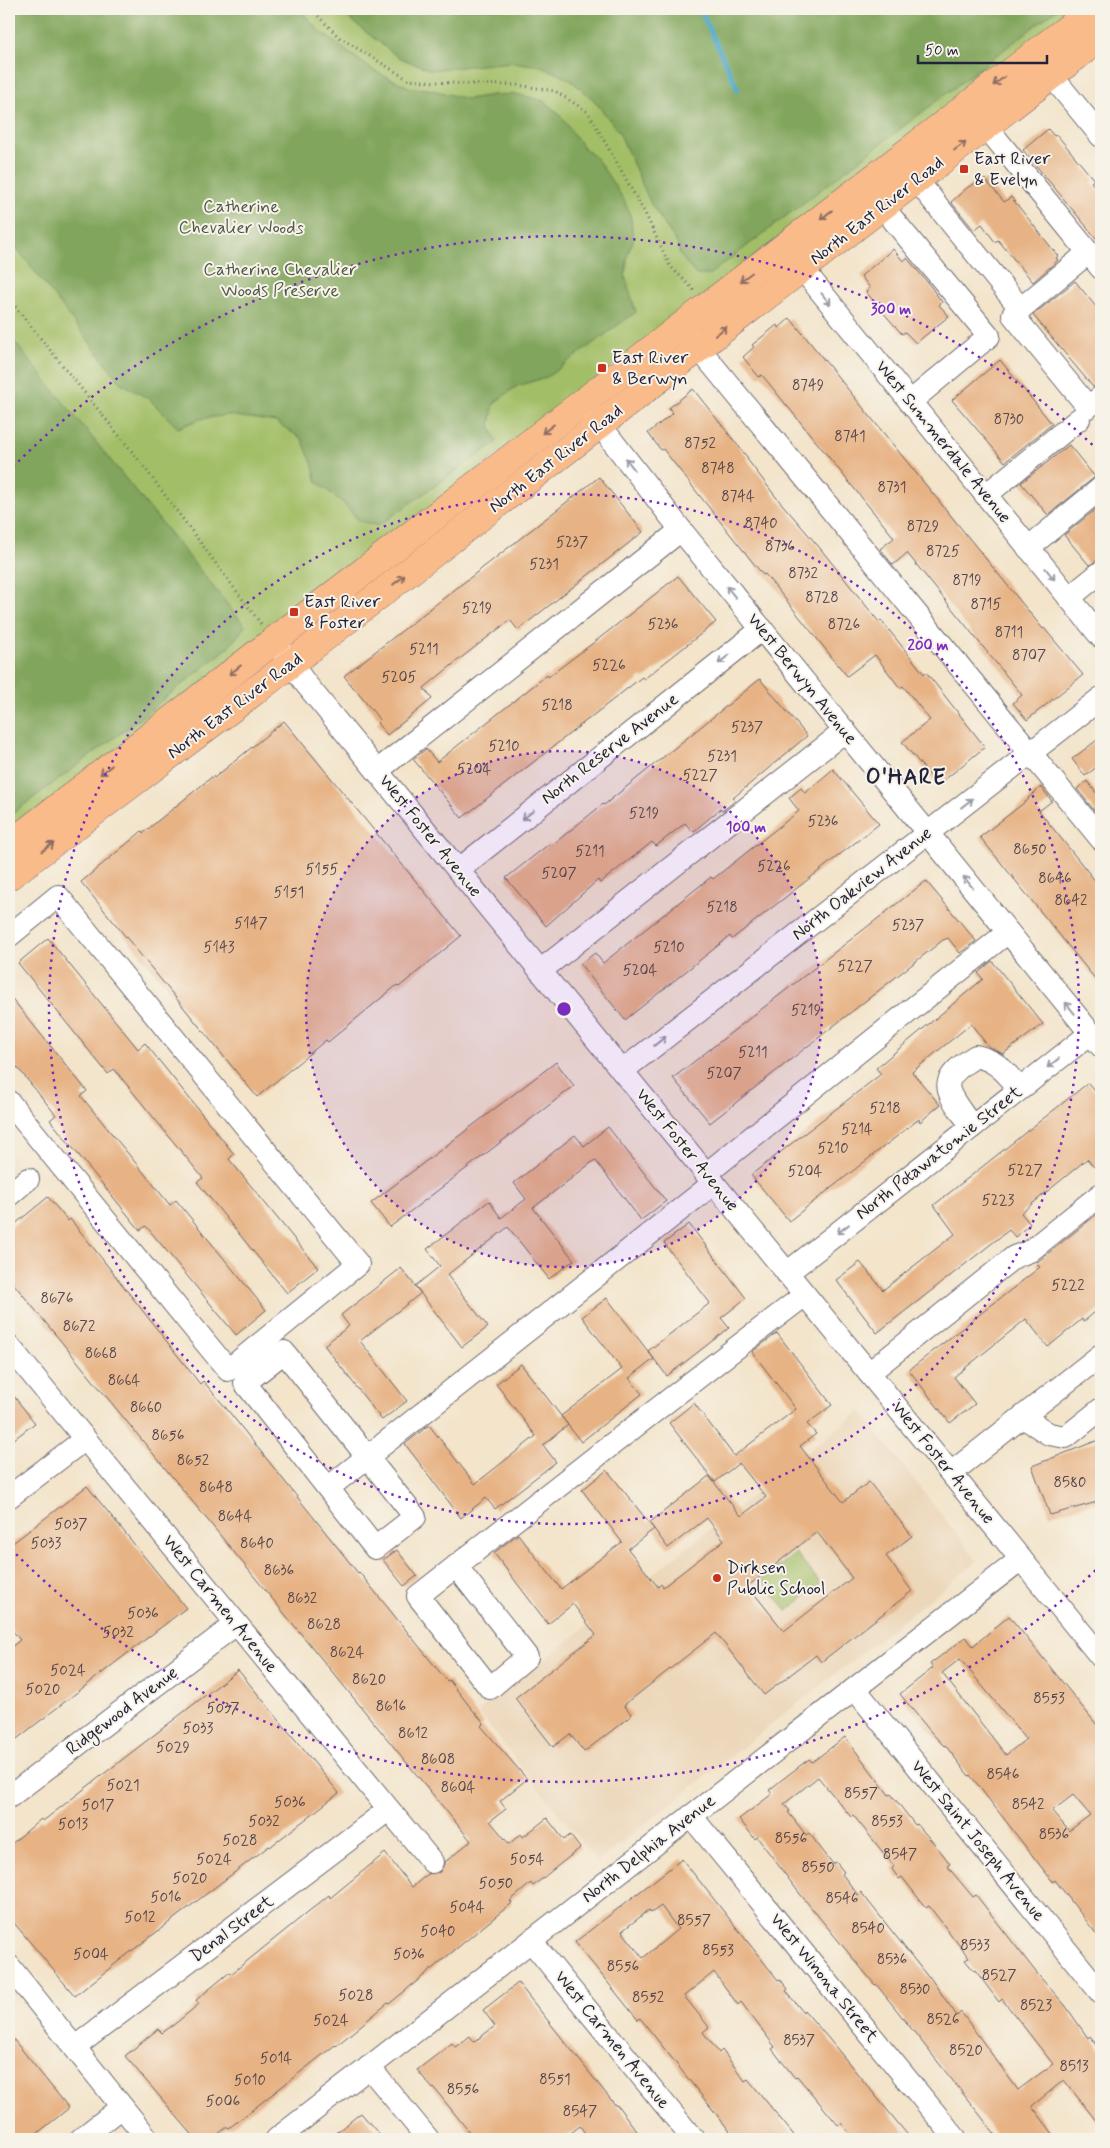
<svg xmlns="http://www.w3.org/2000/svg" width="1110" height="2148" font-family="Mynerve,sans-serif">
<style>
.built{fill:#ecd7ba}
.green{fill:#a2be66;stroke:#627050}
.forest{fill:#81a55b;stroke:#52644b}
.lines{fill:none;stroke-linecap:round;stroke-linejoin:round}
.stream{stroke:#47a6c6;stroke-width:5}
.building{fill:#e7b385;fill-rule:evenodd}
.minor-casing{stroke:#6b666d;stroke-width:24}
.major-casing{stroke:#6b666d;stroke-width:29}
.path{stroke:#6b666d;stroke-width:3;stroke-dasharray:1 4;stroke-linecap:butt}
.minor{stroke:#fff;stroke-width:22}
.major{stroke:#fabb8b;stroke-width:28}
.oneway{stroke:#8e6e63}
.oneway2{stroke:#9c9ca7}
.ring{fill:none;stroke:#7b2cbf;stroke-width:2.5;stroke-dasharray:2.5 5}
.poi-dot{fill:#c8321e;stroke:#f7f3e8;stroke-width:2}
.labels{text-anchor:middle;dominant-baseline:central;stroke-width:4;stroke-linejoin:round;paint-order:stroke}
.number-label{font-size:15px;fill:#53464e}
.poi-label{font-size:18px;fill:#22223b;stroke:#f7f3e8;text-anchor:start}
.park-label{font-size:18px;fill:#4f594a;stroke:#f7f3e8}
.street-label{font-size:18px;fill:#22223b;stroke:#f7f3e8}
.district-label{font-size:22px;font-weight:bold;letter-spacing:1px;fill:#22223b;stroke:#f7f3e8}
.centre{fill:#7b2cbf;stroke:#f7f3e8;stroke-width:2.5}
.ring-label{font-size:15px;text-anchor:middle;font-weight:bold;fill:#7b2cbf;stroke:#f7f3e8;stroke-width:4;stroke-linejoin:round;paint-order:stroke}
</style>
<rect width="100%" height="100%" fill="#f7f3e8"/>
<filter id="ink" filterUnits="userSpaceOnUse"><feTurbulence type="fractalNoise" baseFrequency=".02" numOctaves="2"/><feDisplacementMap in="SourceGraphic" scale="10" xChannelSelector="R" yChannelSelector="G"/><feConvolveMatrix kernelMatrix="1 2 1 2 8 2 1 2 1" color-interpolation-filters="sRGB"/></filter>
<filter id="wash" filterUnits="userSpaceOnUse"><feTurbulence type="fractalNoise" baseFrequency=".0096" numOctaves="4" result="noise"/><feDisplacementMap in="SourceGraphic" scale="20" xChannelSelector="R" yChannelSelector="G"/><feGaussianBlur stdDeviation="1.12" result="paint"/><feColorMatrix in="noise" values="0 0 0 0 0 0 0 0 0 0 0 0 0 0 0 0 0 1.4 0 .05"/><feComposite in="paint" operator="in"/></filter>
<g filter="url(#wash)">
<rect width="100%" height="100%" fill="#f3e4ca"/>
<path class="built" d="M860,1411L978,1561L597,1862L478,1712Z"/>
<g class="green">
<path d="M9,9H1075L9,832Z"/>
<path d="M796,1553L821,1584L787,1611L762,1580Z"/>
</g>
<g class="forest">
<path d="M9,9H304V14L319,31L374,71L411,88L429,89L467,99L493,95L516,94L544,101L560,115L582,146L597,159L624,200L631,218L633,241L628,253L625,276L636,312L547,377L517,386L494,403L490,425L497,442L378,526L359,521L343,503L317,482L312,463L302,439L276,422L228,415L200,419L178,428L149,399L121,383L9,238Z"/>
<path d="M337,9H1057L709,275H696L680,255L677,243L651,204L619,132L593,99L569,79L541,66L511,62L431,70L398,57Z"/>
<path d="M9,335L245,626L229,647L129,727L9,816Z"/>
</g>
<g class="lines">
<path class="stream" d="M700,9L738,90"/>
</g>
<g id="blocks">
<g class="building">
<path d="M1048,129L1054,136L1057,135L1094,180L1091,182L1101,194V244L1023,150Z"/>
<path d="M985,179L1004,202L1011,197L1058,256L1056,258L1058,260L1033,282L998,240L995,242L982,224L974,230L951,202L968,187L976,183L978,185Z"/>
<path d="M893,249L903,261L907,258L928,283L942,302L939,305L949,316L916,343L905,332L902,334L887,317L866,292L870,288L861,276Z"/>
<path d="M1075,281L1101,313V384L1093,387L1033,315Z"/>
<path d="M790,318L1043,629L1044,628L1083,675L1027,720L1013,703L1022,695L907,553L893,565L880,549L894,538L892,535L762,375L759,377L743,357L754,347L752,345L777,325L779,328Z"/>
<path d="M1000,360L1052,424L1005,462L952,400Z"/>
<path d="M693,389L748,458L747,459L776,497L819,547L879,622L881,620L924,674L926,672L985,747L938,785L902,742L930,720L903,686L900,688L875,655L847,676L765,574L763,575L722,524L663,449L661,450L648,433L673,413L669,408Z"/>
<path d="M1069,445L1095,477L1048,515L1021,483Z"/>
<path d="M599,477L643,532L518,630L510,620L457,661L424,688L432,699L387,735L377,723L380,720L344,676Z"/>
<path d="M1101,505V559L1089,565L1064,535Z"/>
<path d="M678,576L716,622L644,679L642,677L462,818L413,759L426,749L437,762L547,675L548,677L601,637Z"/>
<path d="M760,679L807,736L733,798L735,801L722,811L720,809L693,832L685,823L656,846L652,842L600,883L598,880L546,926L506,878L549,844L551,846L603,804L604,805Z"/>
<path d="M284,721L461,936L399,987L397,985L328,1042L326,1040L257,1097L81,882L142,831L143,833L213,776L214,778Z"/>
<path d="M1101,737V764L1085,776L1072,759Z"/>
<path d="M833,769L879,824L732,939L730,936L625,1020L580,964L595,953L603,963L711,877L713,879L799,811L789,798L801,788L805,793Z"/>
<path d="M1087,781L1101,799V819L1077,789Z"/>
<path d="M1041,787L1052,801L1039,811L1101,888V986L980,837L1029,799L1028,798Z"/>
<path d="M926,881L976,941L960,953L948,938L943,940L710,1123L673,1078Z"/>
<path d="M48,938L138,1049L145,1043L234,1154L229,1159L318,1268L287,1293L197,1182L203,1178L114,1069L108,1074L18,963Z"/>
<path d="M992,961L1043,1024L1003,1054L988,1046L971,1024L912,1072L940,1105L920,1122L919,1119L789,1221L751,1175L881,1074L876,1068L983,979L978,973Z"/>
<path d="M9,995L87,1091L81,1096L170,1205L176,1200L266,1310L236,1335L146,1226L140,1230L50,1120L56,1115L9,1057Z"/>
<path d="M556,1062L574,1086L390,1227L371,1203Z"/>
<path d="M1088,1083L1101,1098V1160L1094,1167L1087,1159L1021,1213L1030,1224L1015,1237L1009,1230L877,1333L836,1280L860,1262L883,1290L955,1234L934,1205Z"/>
<path d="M608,1127L666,1201L641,1220L595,1160L533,1208L574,1260L549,1279L508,1227L447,1275L488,1327L462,1347L415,1286L440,1266L427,1249L489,1201L501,1218L526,1199L514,1183L575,1135L584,1146Z"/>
<path d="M48,1197L68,1221L70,1219L92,1246L200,1384L203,1381L226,1408L358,1573L359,1572L447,1681L449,1680L471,1708L484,1723L481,1726L527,1779L500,1801L506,1809L490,1821L509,1844L521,1834L523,1837L547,1818L564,1840L570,1835L580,1848L533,1886L531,1883L510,1901L512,1903L389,2004L388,2003L336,2046L335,2045L229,2128L227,2127L212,2139H196L125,2056L158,2029L162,2033L176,2023L199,2004L196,2000L230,1972L231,1974L329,1895L330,1898L385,1853L412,1887L428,1874L440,1872L445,1862L471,1841L9,1278V1229Z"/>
<path d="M1101,1211V1307L1083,1322L1082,1319L1048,1347L1026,1319L954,1377L975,1404L950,1423L909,1370L1040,1267L1036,1263Z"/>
<path d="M689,1224L746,1298L721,1318L729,1328L667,1376L648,1351L710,1303L664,1243Z"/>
<path d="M401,1268L421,1293L360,1341L407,1401L382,1420L324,1345L349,1326L341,1315Z"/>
<path d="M607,1298L654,1359L629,1378L642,1394L581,1442L561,1416L622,1369L582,1317Z"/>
<path d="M777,1333L832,1405L807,1424L816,1434L800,1446L843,1502L869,1482L912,1536L886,1556L912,1591L821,1662L816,1655L764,1695L716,1633L624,1705L632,1715L584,1752L570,1734L553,1747L515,1698L596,1635L573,1604L548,1624L494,1553L518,1534L561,1589L622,1542L582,1490L607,1470L654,1529L649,1523L709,1476L741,1516L766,1497L739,1463L715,1482L669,1423L694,1403L734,1456L796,1409L752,1352ZM707,1518L724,1540L663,1587L661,1584L658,1587L628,1549L654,1529L668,1548ZM817,1532L852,1578L784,1631L748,1586Z"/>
<path d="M521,1364L568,1425L543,1445L556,1462L495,1509L486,1498L461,1518L405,1444L429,1425L475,1484L536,1436L496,1384Z"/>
<path d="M9,1390L35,1423L9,1443Z"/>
<path d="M1101,1439V1501L1050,1515L1032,1466Z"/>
<path d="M87,1486L186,1608L9,1745V1649L20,1640L9,1626V1546Z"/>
<path d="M397,1550L417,1576L404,1586L383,1560Z"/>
<path d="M1009,1616L1101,1730V1940L1055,1880L1053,1882L970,1775L969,1776L945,1745L944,1746L930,1731L900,1694L933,1668L930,1664L966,1637L973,1646ZM960,1659L1026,1739L1006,1755L942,1673ZM1073,1795L1090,1815L1069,1831L1052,1811Z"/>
<path d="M238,1670L339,1793L270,1847L269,1846L120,1960L75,1996L9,1917V1846L41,1819L43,1821Z"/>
<path d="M845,1737L889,1795L891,1794L915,1825L917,1824L942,1853L950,1864L947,1866L973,1897L976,1895L1039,1976L1065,2005L1088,2038L1090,2036L1101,2050V2127L1064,2080L1032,2106L1057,2139H999L876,1984L875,1985L800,1894L757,1837L755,1839L739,1819L772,1794L769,1790L784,1778L809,1759L812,1762ZM818,1777L851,1817L853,1815L894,1866L892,1869L899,1879L902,1877L926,1908L929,1906L969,1958L965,1960L974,1971L975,1970L999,2002L1002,1999L1053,2064L1018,2090L961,2012L957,2016L929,1976L928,1977L861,1892L858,1895L842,1874L844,1872L836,1862L833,1864L809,1833L806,1835L788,1812L790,1811L784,1804Z"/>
<path d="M682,1859L778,1980L780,1979L788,1989L786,1991L803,2012L804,2010L829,2039L911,2139H854L841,2123L838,2125L797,2076L795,2078L772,2049L775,2047L741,2002L738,2005L714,1972L684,1996L709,2027L703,2032L719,2053L722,2050L745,2081L748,2079L797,2139H736L640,2018L638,2020L575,1942ZM661,1906L678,1929L643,1958L622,1931L649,1910L651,1913Z"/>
<path d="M518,1983L616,2106L617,2105L643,2139H589L580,2126L563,2139H475L434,2088L433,2089L417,2070L452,2043L455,2047L470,2036L474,2042L495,2026L483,2010Z"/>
<path d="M9,2034L69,2108L30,2139H9Z"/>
<path d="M361,2113L383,2139H328Z"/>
</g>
</g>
</g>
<g filter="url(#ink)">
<use href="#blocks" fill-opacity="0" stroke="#6b666d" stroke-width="1"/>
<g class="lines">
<defs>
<g id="minor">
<path d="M1041,63L1101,136"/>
<path d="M976,114L1101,268"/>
<path d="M906,167L1016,303"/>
<path d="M872,194L989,336L910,402"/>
<path d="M1089,252L1013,315L1088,407L1101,397"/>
<path d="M792,256L1101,637"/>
<path d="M688,335L1101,839"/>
<path d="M590,412L681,530L1101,1046"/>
<path d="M986,495L1079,419"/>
<path d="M1028,548L1101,488"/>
<path d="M1069,598L1101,572"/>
<path d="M281,650L306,684L1101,1657"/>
<path d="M377,771L681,530"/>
<path d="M458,870L762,629"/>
<path d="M9,936L58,896L358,1264L228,1370L9,1102"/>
<path d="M540,971L845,731"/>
<path d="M622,1071L1101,698"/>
<path d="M972,1127C948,1092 932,1083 976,1056C998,1061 1006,1073 1020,1089"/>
<path d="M706,1174L1008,932"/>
<path d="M9,1195L28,1179"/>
<path d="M787,1273L1091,1033"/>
<path d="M9,1346L432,1862"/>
<path d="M284,1352L415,1517L375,1548L245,1383Z"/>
<path d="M869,1373L1014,1257L1030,1251L1101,1194"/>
<path d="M1023,1417L1049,1434L1066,1437L1101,1409"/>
<path d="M951,1473L1101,1355"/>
<path d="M328,1488L714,1183"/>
<path d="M9,1497L85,1439"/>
<path d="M456,1566L527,1657L490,1688L418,1596C547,1495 675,1394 805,1295"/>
<path d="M855,1689L1101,1993"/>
<path d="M9,1797L236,1624"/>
<path d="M691,1816L956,2139"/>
<path d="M531,1941L693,2139"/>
<path d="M9,1966L148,2139"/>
<path d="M75,2047L388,1810"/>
<path d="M369,2067L428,2139"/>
<path d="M81,2139L122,2107"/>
<path d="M277,2139L1021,1559"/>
</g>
<g id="major">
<path d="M9,845L1093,9"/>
<path d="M9,876L268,681L1101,37"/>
</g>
</defs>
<use href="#minor" class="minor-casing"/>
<use href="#major" class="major-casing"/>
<g class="path">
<path d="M311,9L339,37L409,80L466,84L517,85L555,91L588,112L645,213L670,266L694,290"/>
<path d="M9,299L138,459L261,624"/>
</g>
<use href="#minor" class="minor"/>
<use href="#major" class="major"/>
</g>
<defs><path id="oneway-shaft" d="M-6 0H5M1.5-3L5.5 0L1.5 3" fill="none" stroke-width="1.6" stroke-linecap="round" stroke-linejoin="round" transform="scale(1.25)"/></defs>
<g class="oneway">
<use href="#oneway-shaft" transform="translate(999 81) rotate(143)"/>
<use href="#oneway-shaft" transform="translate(960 146) rotate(-37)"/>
<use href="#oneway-shaft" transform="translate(826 215) rotate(142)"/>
<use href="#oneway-shaft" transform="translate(746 277) rotate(143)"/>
<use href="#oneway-shaft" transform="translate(721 331) rotate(-38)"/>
<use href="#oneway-shaft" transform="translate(548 429) rotate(142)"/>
<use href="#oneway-shaft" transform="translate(399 580) rotate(-38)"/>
<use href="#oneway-shaft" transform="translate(235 670) rotate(142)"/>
<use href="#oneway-shaft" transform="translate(106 770) rotate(142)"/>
<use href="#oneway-shaft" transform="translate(48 847) rotate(-37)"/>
</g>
<g class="oneway2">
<use href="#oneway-shaft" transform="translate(826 299) rotate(51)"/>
<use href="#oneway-shaft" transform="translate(630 464) rotate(-128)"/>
<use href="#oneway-shaft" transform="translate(1050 574) rotate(51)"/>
<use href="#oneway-shaft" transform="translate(731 592) rotate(-129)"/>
<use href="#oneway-shaft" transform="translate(724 659) rotate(142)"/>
<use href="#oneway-shaft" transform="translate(967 803) rotate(-38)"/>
<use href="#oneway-shaft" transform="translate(528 815) rotate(142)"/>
<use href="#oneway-shaft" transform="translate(968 882) rotate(-129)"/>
<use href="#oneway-shaft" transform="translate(1070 1008) rotate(-129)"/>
<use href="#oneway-shaft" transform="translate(660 1041) rotate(-38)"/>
<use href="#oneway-shaft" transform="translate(1053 1063) rotate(142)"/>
<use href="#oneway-shaft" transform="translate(843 1229) rotate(142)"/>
</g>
</g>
<circle cx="564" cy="1009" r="258" fill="#7b2cbf" fill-opacity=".12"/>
<g class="ring">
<circle cx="564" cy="1009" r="258"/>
<circle cx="564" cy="1009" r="515"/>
<path d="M1101 1565A773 773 0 0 1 13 1551M13 467A773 773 0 0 1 1101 453"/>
</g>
<g class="poi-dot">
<rect x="959" y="164" width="10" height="10" rx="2.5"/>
<rect x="597" y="363" width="10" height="10" rx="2.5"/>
<rect x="289" y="607" width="10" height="10" rx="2.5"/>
<circle cx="717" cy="1578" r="5"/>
</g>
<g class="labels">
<g class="number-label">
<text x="808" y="386">8749</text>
<text x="1009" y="420">8730</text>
<text x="850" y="437">8741</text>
<text x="700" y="444">8752</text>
<text x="718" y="469">8748</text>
<text x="892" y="488">8731</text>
<text x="738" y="497">8744</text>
<text x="761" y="524">8740</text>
<text x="923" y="527">8729</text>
<text x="572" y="543">5237</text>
<text x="780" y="547">8736</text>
<text x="943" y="552">8725</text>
<text x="544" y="565">5231</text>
<text x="803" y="574">8732</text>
<text x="967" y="581">8719</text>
<text x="822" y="598">8728</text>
<text x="986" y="605">8715</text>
<text x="477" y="609">5219</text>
<text x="663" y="625">5236</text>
<text x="844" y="625">8726</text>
<text x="1009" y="633">8711</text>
<text x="424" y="650">5211</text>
<text x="1029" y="656">8707</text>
<text x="609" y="666">5226</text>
<text x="399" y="678">5205</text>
<text x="557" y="706">5218</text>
<text x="747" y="728">5237</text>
<text x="504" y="747">5210</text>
<text x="722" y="757">5231</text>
<text x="474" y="770">5204</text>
<text x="700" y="776">5227</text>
<text x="644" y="814">5219</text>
<text x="823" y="822">5236</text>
<text x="1030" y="850">8650</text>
<text x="590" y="852">5211</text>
<text x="774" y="867">5226</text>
<text x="322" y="870">5155</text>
<text x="559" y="874">5207</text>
<text x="1055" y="879">8646</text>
<text x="289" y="893">5151</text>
<text x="1071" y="901">8642</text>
<text x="722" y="908">5218</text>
<text x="251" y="924">5147</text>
<text x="908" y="926">5237</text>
<text x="219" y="948">5143</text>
<text x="669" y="948">5210</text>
<text x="855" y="967">5227</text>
<text x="640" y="971">5204</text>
<text x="806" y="1011">5219</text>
<text x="753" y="1053">5211</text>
<text x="724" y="1074">5207</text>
<text x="885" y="1109">5218</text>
<text x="857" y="1130">5214</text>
<text x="833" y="1149">5210</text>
<text x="1025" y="1171">5227</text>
<text x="805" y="1172">5204</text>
<text x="998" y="1201">5223</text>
<text x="1068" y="1286">5222</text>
<text x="57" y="1299">8676</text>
<text x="79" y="1327">8672</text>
<text x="101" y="1354">8668</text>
<text x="124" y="1381">8664</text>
<text x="146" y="1408">8660</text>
<text x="168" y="1436">8656</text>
<text x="193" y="1461">8652</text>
<text x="1070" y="1483">8580</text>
<text x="216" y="1488">8648</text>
<text x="235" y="1517">8644</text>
<text x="71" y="1525">5037</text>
<text x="46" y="1544">5033</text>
<text x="257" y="1544">8640</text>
<text x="279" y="1571">8636</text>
<text x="302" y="1599">8632</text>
<text x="143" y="1614">5036</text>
<text x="324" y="1625">8628</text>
<text x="118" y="1633">5032</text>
<text x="347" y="1653">8624</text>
<text x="68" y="1671">5024</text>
<text x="369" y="1680">8620</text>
<text x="43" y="1690">5020</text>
<text x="1049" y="1699">8553</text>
<text x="391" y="1707">8616</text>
<text x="223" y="1709">5037</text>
<text x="198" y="1729">5033</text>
<text x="413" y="1734">8612</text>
<text x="173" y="1748">5029</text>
<text x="438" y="1760">8608</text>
<text x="1003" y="1775">8546</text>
<text x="123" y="1786">5021</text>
<text x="458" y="1788">8604</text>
<text x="861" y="1794">8557</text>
<text x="290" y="1803">5036</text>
<text x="1028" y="1805">8542</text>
<text x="98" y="1806">5017</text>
<text x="264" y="1822">5032</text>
<text x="887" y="1822">8553</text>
<text x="73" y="1825">5013</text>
<text x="1054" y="1835">8536</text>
<text x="791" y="1839">8556</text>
<text x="240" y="1841">5028</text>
<text x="900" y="1855">8547</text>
<text x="214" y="1860">5024</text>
<text x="527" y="1860">5054</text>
<text x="818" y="1868">8550</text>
<text x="190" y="1879">5020</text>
<text x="496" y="1884">5050</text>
<text x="166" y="1898">5016</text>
<text x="842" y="1899">8546</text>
<text x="467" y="1908">5044</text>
<text x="140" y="1918">5012</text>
<text x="694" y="1921">8557</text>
<text x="868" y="1929">8540</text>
<text x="438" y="1932">5040</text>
<text x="975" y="1946">8533</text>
<text x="718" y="1951">8553</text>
<text x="91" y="1955">5004</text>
<text x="409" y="1955">5036</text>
<text x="892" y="1960">8536</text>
<text x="623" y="1967">8556</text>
<text x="999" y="1976">8527</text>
<text x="915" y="1990">8530</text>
<text x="356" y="1996">5028</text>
<text x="648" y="1998">8552</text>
<text x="1036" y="2006">8523</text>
<text x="943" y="2020">8526</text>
<text x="331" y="2021">5024</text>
<text x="799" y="2041">8537</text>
<text x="966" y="2051">8520</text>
<text x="276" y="2059">5014</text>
<text x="1074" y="2067">8513</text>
<text x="555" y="2080">8551</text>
<text x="250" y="2081">5010</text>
<text x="463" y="2090">8556</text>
<text x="223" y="2102">5006</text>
<text x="580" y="2112">8547</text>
</g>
<g class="poi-label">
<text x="974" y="159">East River<tspan x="974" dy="21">&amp; Evelyn</tspan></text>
<text x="612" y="358">East River<tspan x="612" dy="21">&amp; Berwyn</tspan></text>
<text x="304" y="602">East River<tspan x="304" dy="21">&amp; Foster</tspan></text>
<text x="727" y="1568">Dirksen<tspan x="727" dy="21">Public School</tspan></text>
</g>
<g class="park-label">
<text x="241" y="207">Catherine<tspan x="241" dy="21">Chevalier Woods</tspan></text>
<text x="280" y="270">Catherine Chevalier<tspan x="280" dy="21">Woods Preserve</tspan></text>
</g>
<g class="street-label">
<text transform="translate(877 211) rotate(-38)">North East River Road</text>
<text transform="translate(943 442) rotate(51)">West Summerdale Avenue</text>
<text transform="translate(556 459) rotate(-38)">North East River Road</text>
<text transform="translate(802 679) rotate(51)">West Berwyn Avenue</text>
<text transform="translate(235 706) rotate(-37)">North East River Road</text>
<text transform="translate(610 749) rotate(-38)">North Reserve Avenue</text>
<text transform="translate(430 836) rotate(51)">West Foster Avenue</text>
<text transform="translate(862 884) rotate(-38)">North Oakview Avenue</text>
<text transform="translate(687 1150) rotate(51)">West Foster Avenue</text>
<text transform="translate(939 1153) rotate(-38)">North Potawatomie Street</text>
<text transform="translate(943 1463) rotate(51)">West Foster Avenue</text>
<text transform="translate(220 1604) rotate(51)">West Carmen Avenue</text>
<text transform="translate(122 1711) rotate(-37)">Ridgewood Avenue</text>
<text transform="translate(978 1841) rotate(51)">West Saint Joseph Avenue</text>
<text transform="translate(649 1849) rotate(-38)">North Delphia Avenue</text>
<text transform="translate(232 1929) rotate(-37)">Denal Street</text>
<text transform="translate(824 1978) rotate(51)">West Winona Street</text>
<text transform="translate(612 2040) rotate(51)">West Carmen Avenue</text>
</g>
<g class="district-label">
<text x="906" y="778">O'HARE</text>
</g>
</g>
<circle cx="564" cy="1009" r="8" class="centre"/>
<g class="ring-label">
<text x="891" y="314">300 m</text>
<text x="928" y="650">200 m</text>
<text x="746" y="832">100 m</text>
</g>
<rect width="1110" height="2148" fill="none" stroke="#f7f3e8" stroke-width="30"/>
<path d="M918 55v8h129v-8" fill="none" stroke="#22223b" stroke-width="2.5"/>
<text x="925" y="55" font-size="15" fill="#22223b" stroke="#f7f3e8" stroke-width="4" paint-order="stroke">50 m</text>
</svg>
